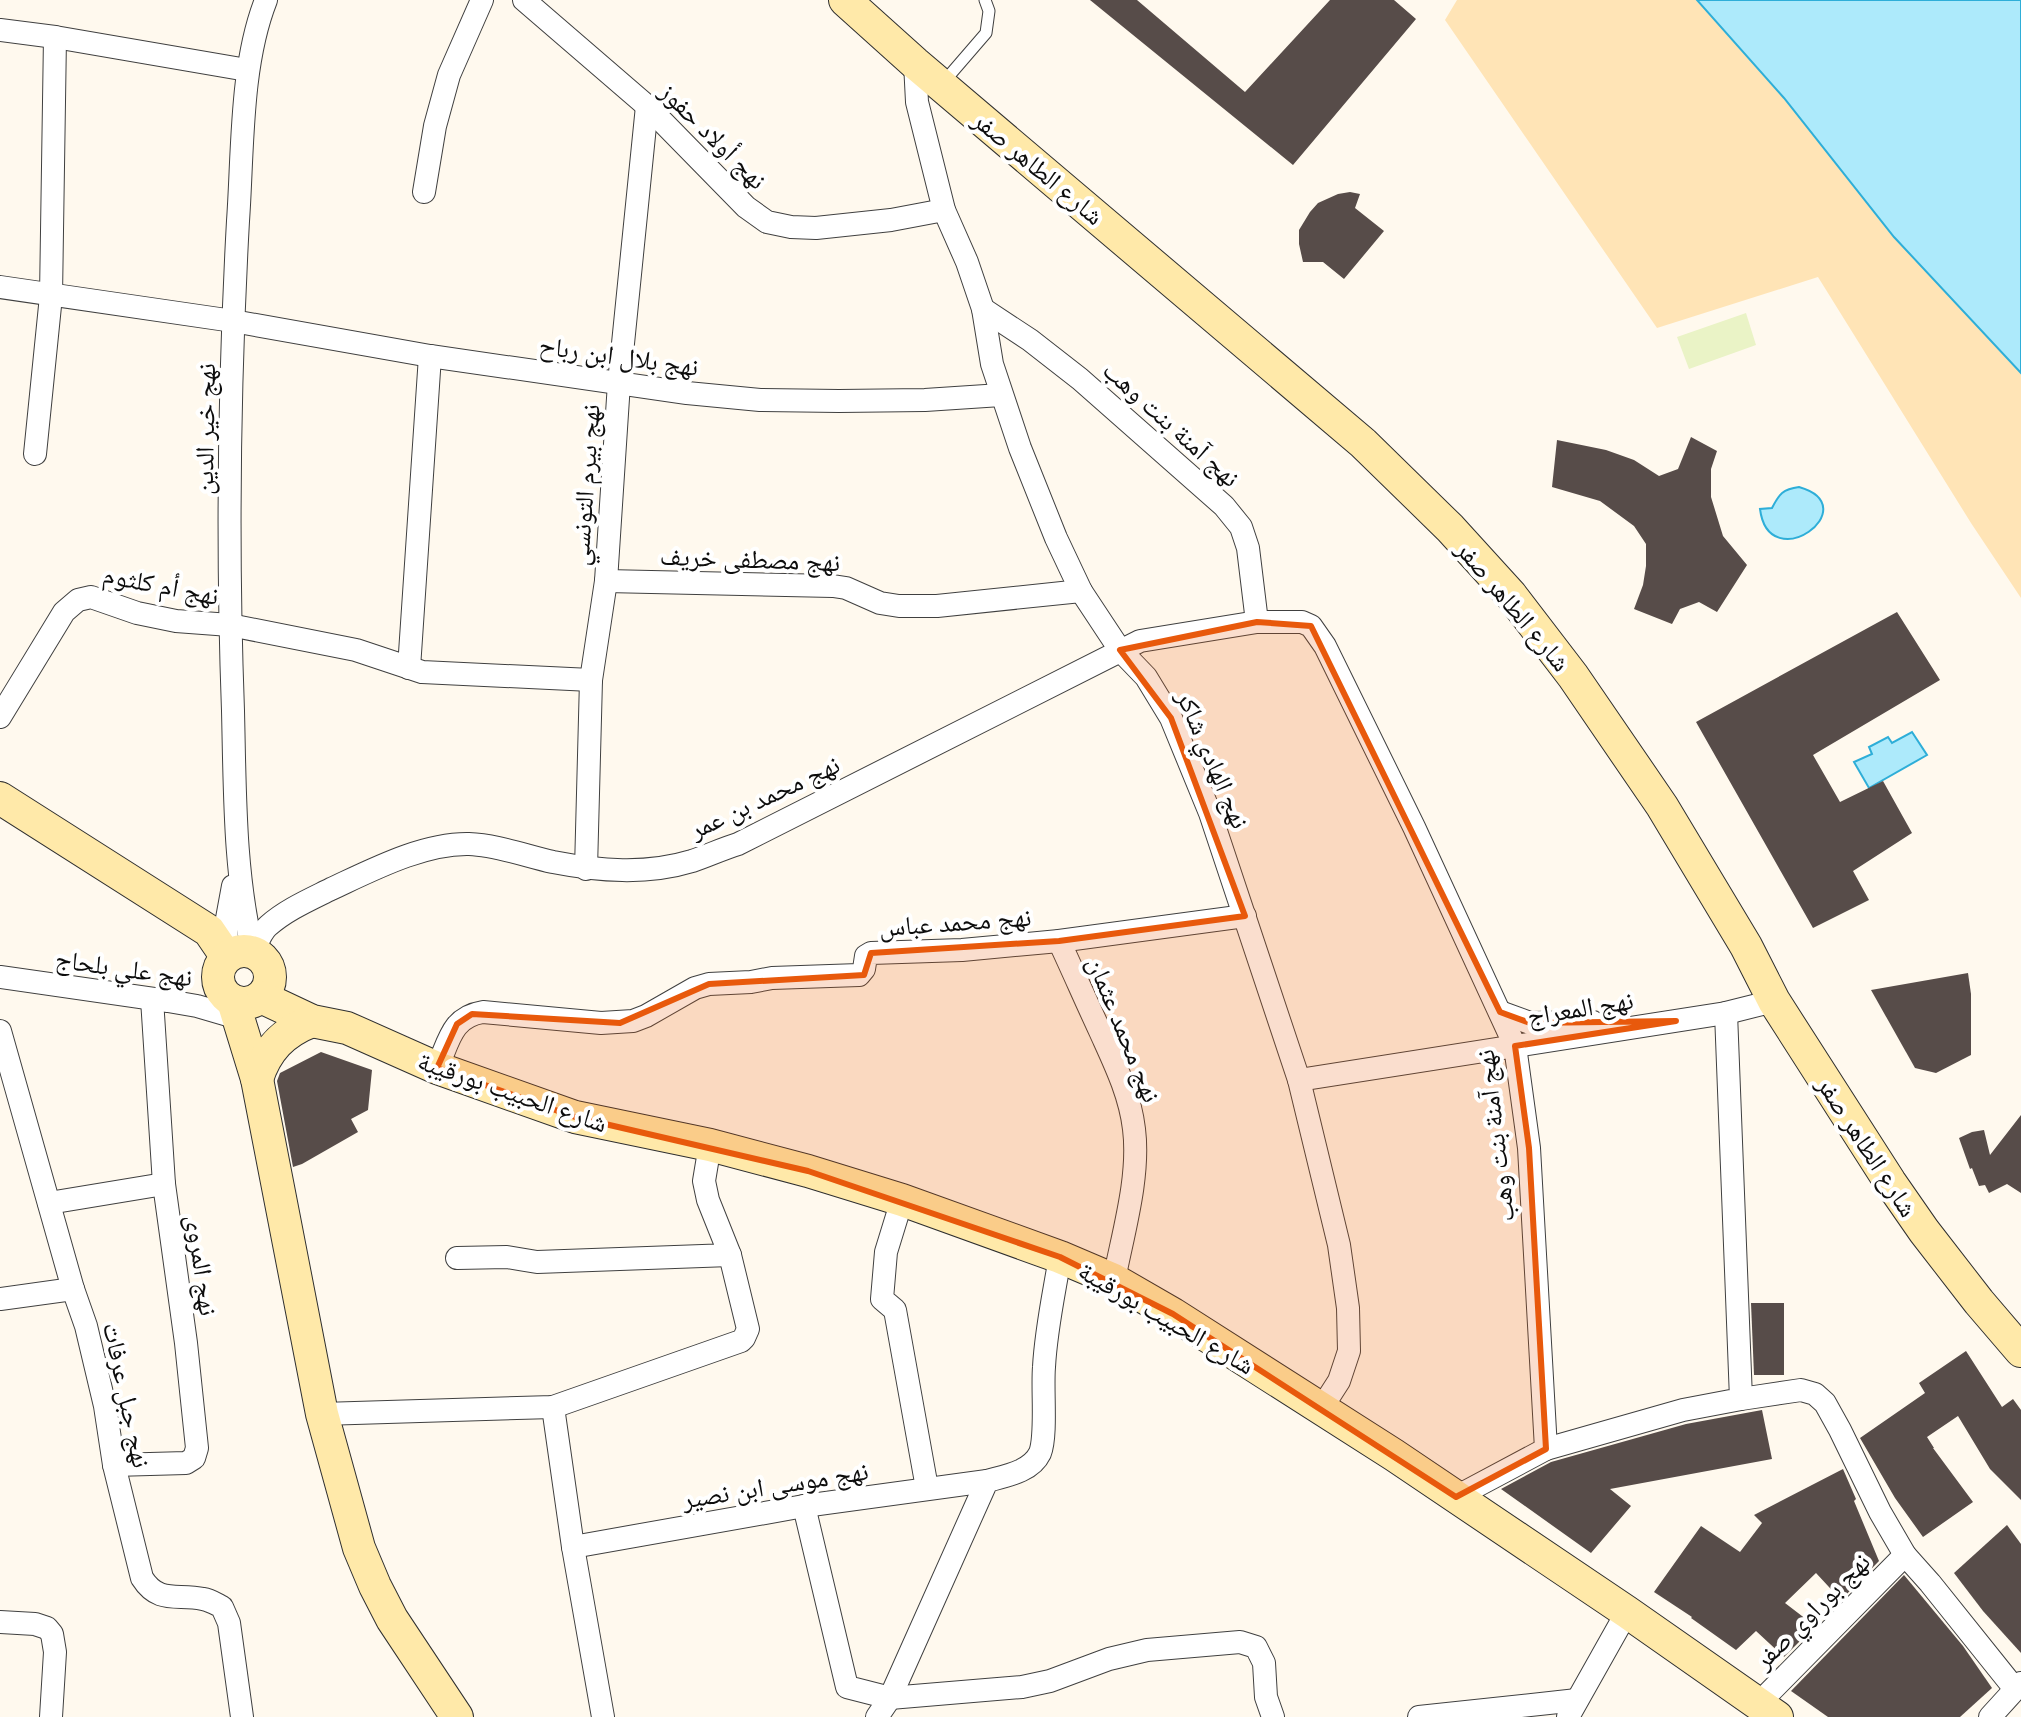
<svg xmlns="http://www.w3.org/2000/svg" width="2021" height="1717" font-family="'PT Serif','Noto Naskh Arabic',serif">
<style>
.sand{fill:#ffe4b6}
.pitch{fill:#eaf3c6}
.water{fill:#adeafb;stroke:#2eaed8;stroke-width:2}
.building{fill:#574c49}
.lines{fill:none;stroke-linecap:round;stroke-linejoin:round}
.lane-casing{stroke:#404040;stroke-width:13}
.street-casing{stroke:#404040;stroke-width:24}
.secondary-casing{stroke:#2f2f2f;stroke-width:34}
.lane{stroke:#fff;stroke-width:11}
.street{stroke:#fff;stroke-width:22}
.secondary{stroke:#ffe9a9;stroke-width:32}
.marked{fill:#e8590c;fill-opacity:0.2;stroke:#e8590c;stroke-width:6;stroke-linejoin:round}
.labels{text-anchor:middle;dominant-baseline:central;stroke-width:8;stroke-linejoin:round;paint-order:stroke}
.street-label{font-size:26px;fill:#0d0d0d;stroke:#fff}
</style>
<rect width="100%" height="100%" fill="#fff9ee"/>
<path class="sand" d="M1457,0H1697L1784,98L1894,237L2021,373V598L1971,523L1818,277L1657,328L1445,20Z"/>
<path class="pitch" d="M1746,313L1756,345L1689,369L1677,337Z"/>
<g class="water">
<path d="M1697,0H2021V373L1894,237L1784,98Z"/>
<path d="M1799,487C1868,507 1769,579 1760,509L1772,508C1779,494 1783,489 1799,487Z"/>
<path d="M1912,732L1927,755L1869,788L1854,762L1872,754L1869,747L1888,737L1892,743Z"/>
</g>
<g class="building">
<path d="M1090,0H1137L1245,92L1330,0H1394L1416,19L1293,165Z"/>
<path d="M1350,192L1360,194L1355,208L1384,231L1344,279L1323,262H1303L1299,244V230L1310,212L1318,203L1338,194Z"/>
<path d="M1691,437L1717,451L1711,469V497L1723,536L1747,565L1717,612L1699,602L1680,609L1672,624L1634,609L1643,585L1646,566V544L1634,526L1600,501L1552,487L1557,440L1606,450L1634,460L1659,476L1678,469Z"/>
<path d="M1897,612L1940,680L1813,755L1840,802L1883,781L1912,833L1853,871L1869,900L1813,928L1696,722Z"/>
<path d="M1968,973L1971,994V1055L1936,1073L1915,1068L1871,990Z"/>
<path d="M321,1052L372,1070L368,1110L351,1119L358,1132L302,1164L293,1167L277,1081L280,1073Z"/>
<path d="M2021,1115V1193L2007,1184L1989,1193L1985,1185L1979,1186L1972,1168L1970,1169L1959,1138L1972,1132L1984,1130L1990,1155Z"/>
<path d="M1751,1303H1784V1375H1754Z"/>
<path d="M1966,1351L2002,1407L2013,1399L2021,1410V1500L1990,1469L1958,1416L1927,1437L1934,1448H1933L1973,1502L1923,1537L1895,1498L1860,1438L1925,1393L1919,1383Z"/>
<path d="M1762,1410L1772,1459L1610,1489L1631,1506L1591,1553L1501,1489L1551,1462L1686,1424Z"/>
<path d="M1843,1469L1856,1499L1854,1501L1879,1561L1841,1600L1816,1573L1785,1603L1815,1626L1784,1657L1756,1631L1736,1650L1691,1618L1692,1617L1654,1592L1701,1526L1740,1552L1762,1523L1754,1515Z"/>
<path d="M2007,1525L2021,1544V1653L1983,1611L1954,1573Z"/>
<path d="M1904,1575L1963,1646L1992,1688L1960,1717H1828L1791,1691Z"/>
</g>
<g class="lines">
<defs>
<path id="lane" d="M942,84L986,33L989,11L985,0"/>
<g id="street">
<path d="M524,0L647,106L746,207L767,222L791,227L816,228L891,220L944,210"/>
<path d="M0,30L55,37L247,70"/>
<path d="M915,63L917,102L944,210L967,262L983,309L992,364L1020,448L1056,538L1081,591L1120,650L1146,677L1171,718L1210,813L1299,1080L1339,1245L1348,1308L1349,1351L1339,1381L1321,1409"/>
<path d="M424,192L435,126L449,75L482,0"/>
<path d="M0,287L233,321L430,356L687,393L760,400L839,401L925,400L1001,395"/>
<path d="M983,309L1030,340L1080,379L1224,506L1241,527L1248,548L1257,622"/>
<path d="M35,454L51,296L55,37"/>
<path d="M606,581L833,586L846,588L880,603L899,606H937L1081,591"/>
<path d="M409,668L430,356"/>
<path d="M0,717L64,612L78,600L91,597L137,613L176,621L230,625L356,650L422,672L591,680"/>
<path d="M586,869L591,680L606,581L619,383L647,106"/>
<path d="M1059,941C1073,971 1086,1001 1100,1031C1114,1062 1130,1094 1134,1129C1140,1177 1123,1233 1114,1280"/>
<path d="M253,952C257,944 261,932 268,926C286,910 309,900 331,889C372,870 423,843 469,844C497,845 526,856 553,862C599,871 646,875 692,861C707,856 722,849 738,844L1140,641L1257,622H1302L1311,626L1325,646L1414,827L1515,1046L1529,1148L1546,1449L1456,1497"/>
<path d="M253,952C234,873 235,792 233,711C227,548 229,384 238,221C243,151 240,66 266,0"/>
<path d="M228,955L226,924L233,886"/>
<path d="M0,977L168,1001L197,1006L238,1018"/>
<path d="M1500,1012L1530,1023L1593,1022"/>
<path d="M0,1031L73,1289L86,1326L105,1406L114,1465L142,1578C159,1605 178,1593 203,1599C210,1600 216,1604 222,1607L229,1623L242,1717"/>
<path d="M437,1068C449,1042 451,1017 483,1012L601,1023L633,1021L646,1016L695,988L709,984L751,982L772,978L859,975L864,969L866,956L871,953L962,950L1059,941L1245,916"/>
<path d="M1299,1080L1726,1013L1774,1001"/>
<path d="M902,1200L886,1252L882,1299L895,1310L927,1488"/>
<path d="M49,1203L164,1184"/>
<path d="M457,1258L507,1257L537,1262L730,1255L708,1200L704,1181L710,1145"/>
<path d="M0,1299L73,1289"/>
<path d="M1741,1399L1801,1390L1815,1394L1825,1403L1840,1430L1880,1512L1905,1555L1930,1583L2015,1689"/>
<path d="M553,1407L573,1547L603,1717"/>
<path d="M322,1414L553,1407L741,1341L744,1338L748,1329L730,1255"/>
<path d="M1546,1449L1683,1410L1741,1399L1726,1013"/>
<path d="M114,1465L186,1463L194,1458L197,1448L186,1343L164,1184L152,999"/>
<path d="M804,1506L847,1687L890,1698L1022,1687L1050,1681L1109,1659L1147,1650L1240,1642L1256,1647L1264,1663L1266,1697L1273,1717"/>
<path d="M573,1547L804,1506L987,1481"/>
<path d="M0,1622L35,1624L47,1628L52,1634L55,1652L51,1717"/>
<path d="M1758,1704L1905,1555"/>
<path d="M877,1717L890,1698L987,1481C1005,1476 1031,1472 1040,1453C1047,1435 1042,1389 1044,1367C1046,1329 1054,1294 1060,1257"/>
<path d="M1419,1717L1577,1700"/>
<path d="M1568,1717L1627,1612"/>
<path d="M1990,1717L2021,1683"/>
</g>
<g id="secondary">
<path d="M845,0L915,63L1363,443L1450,528L1511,595L1573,676L1662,806L1746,946L1774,1001L1890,1182L1924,1231L1979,1302L2021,1351"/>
<path d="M0,798L209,931L226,956"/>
<circle cx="244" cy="977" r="26"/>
<path d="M261,997L312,1021L347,1028L437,1068L575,1117L710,1145L808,1171L902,1200L1060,1257L1114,1280L1173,1314L1394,1455L1627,1612L1777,1717"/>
<path d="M233,1001L257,1079L322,1414L359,1548L375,1586L392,1619L457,1717"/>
<path d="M257,1079C266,1050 283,1032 312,1021"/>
</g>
</defs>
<use href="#lane" class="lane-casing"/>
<use href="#street" class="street-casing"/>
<use href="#secondary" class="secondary-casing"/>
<use href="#lane" class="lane"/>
<use href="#street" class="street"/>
<use href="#secondary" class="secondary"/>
</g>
<path class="marked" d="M1257,622L1311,626L1500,1012L1530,1023L1676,1021L1515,1046L1529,1148L1546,1449L1456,1497L1173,1314L1060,1257L808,1171L575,1117L437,1068L457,1024L472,1014L620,1023L709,984L864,975L871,953L1059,941L1245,916L1171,718L1120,650Z"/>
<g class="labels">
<g class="street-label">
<text transform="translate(714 135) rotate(45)">نهج أولاد حفوز</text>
<text transform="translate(1039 167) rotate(40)">شارع الطاهر صفر</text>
<text transform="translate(619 355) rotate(8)">نهج بلال ابن رباح</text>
<text transform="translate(1172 423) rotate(42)">نهج آمنة بنت وهب</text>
<text transform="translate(204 429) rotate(-89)">نهج خير الدين</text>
<text transform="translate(584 485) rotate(-86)">نهج بيرم التونسي</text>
<text transform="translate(750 558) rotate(2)">نهج مصطفى خريف</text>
<text transform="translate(161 584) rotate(11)">نهج أم كلثوم</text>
<text transform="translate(1514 605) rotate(50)">شارع الطاهر صفر</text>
<text transform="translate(1214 759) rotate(67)">نهج الهادي شاكر</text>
<text transform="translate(764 796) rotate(-25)">نهج محمد بن عمر</text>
<text transform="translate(955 921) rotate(-4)">نهج محمد عباس</text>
<text transform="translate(124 967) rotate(8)">نهج علي بلحاج</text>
<text transform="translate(1580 1007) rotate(-9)">نهج المعراج</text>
<text transform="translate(1125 1029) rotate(68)">نهج محمد عثمان</text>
<text transform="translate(513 1091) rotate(19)">شارع الحبيب بورقيبة</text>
<text transform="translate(1494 1136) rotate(-97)">نهج آمنة بنت وهب</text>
<text transform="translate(1868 1146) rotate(57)">شارع الطاهر صفر</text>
<text transform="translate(203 1265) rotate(82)">نهج المروى</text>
<text transform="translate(1167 1317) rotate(30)">شارع الحبيب بورقيبة</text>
<text transform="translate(128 1395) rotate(78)">نهج جبل عرفات</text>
<text transform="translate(775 1484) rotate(-9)">نهج موسى ابن نصير</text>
<text transform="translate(1811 1610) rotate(-45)">نهج بوراوي صفر</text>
</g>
</g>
</svg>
